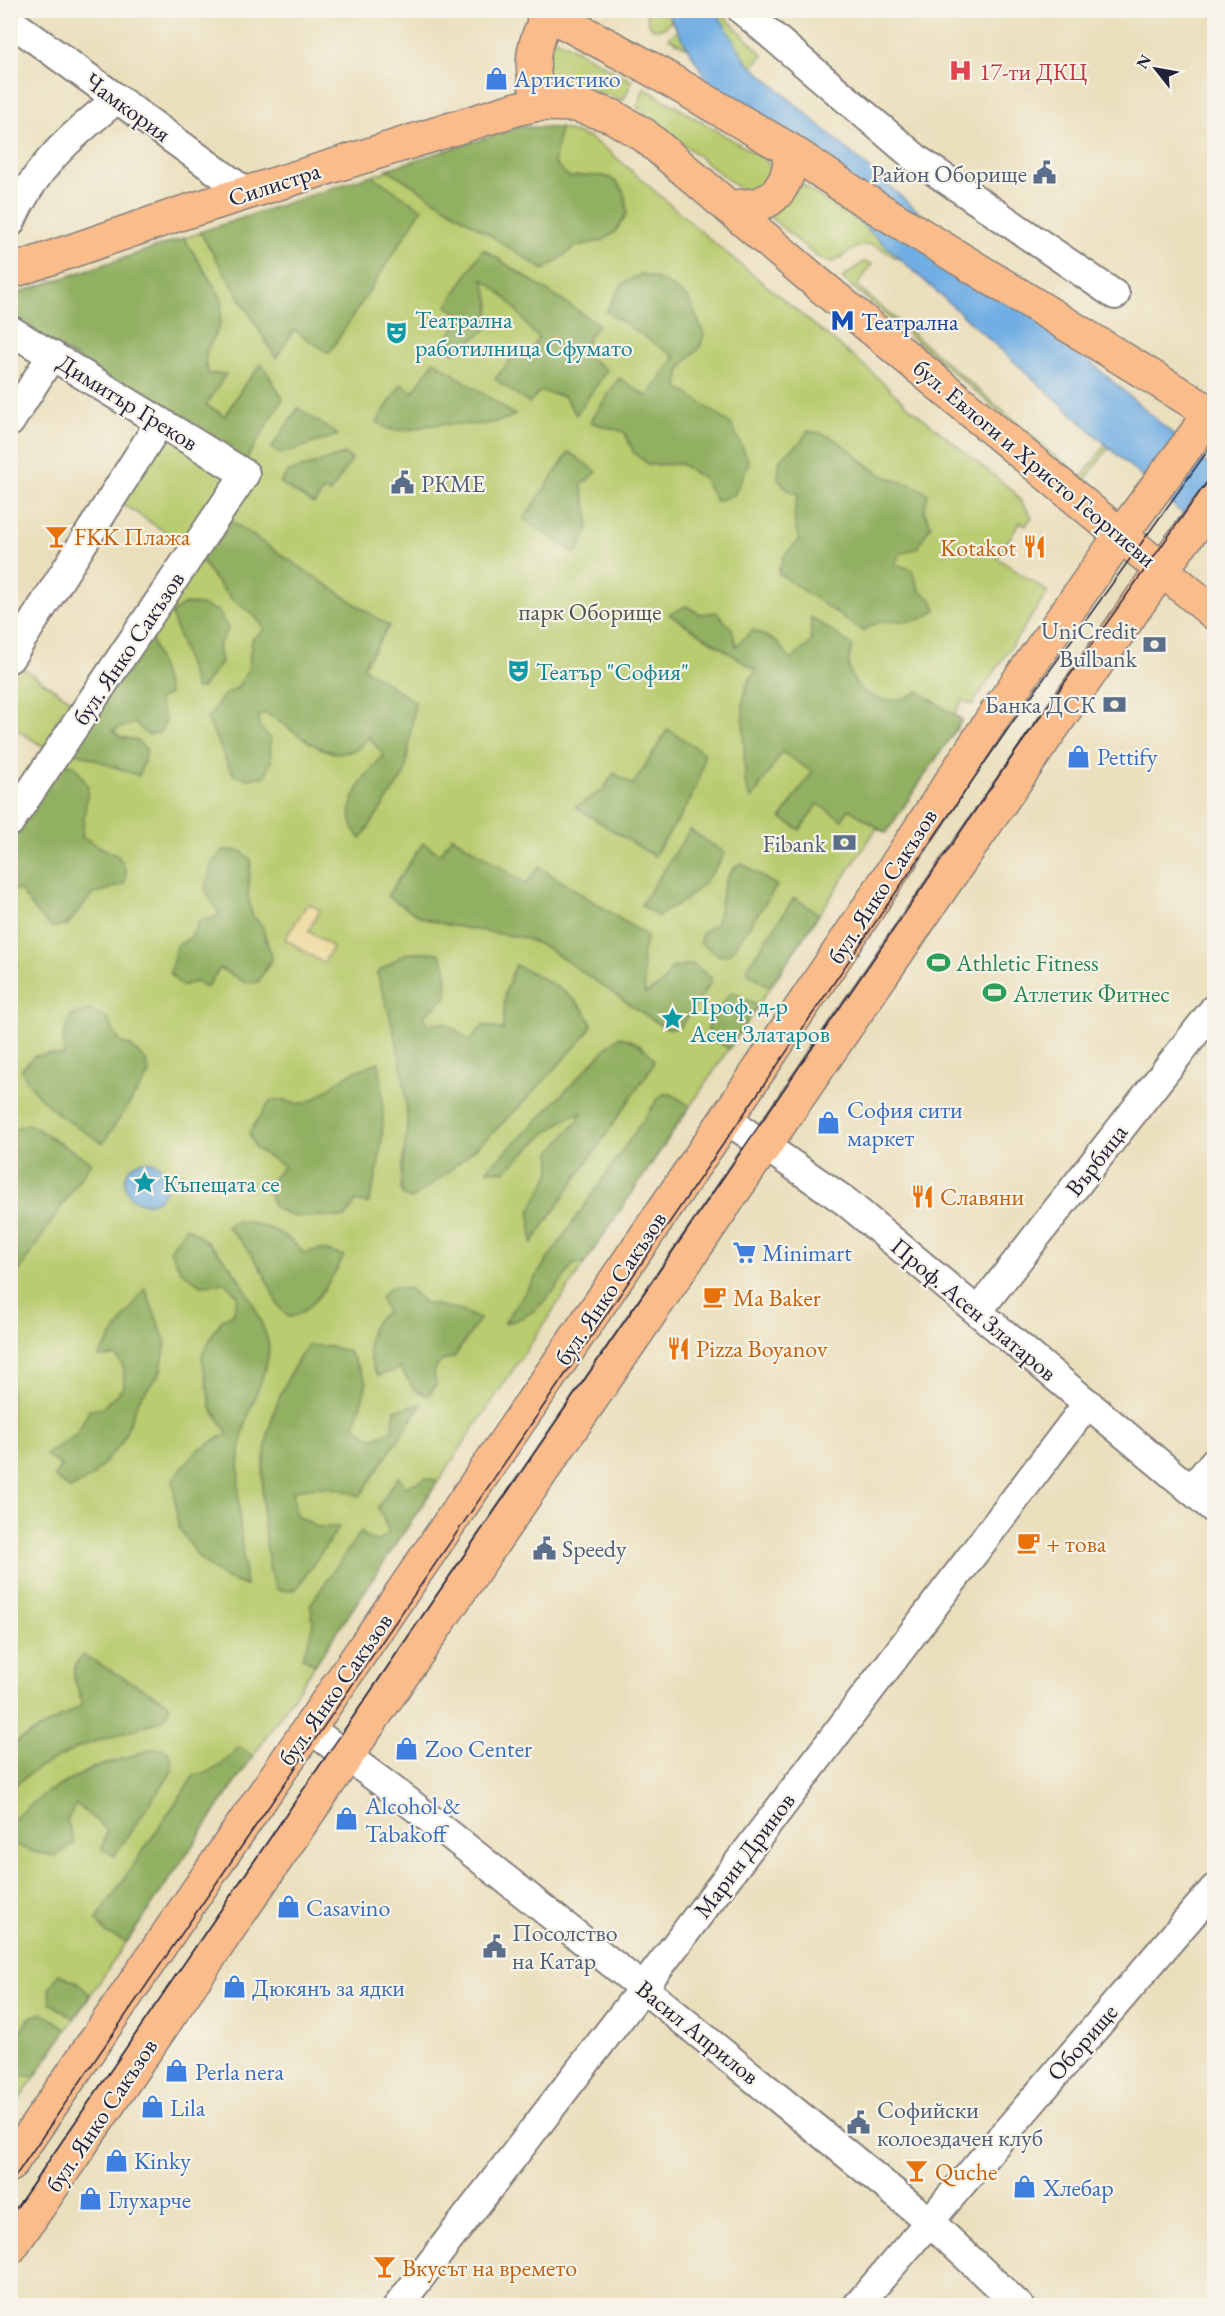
<svg xmlns="http://www.w3.org/2000/svg" width="1225" height="2316" font-family="'EB Garamond',serif">
<style>
.green{fill:#b9cc6f;stroke:#6e7755;stroke-width:1.5}
.forest{fill:#92b062;stroke:#5a694e;stroke-width:1.5}
.sand{fill:#eeda9e;stroke:#887e6c;stroke-width:1.5}
.water{fill:#71aee3;stroke:#4a688f;stroke-width:1.5}
.lines{fill:none;stroke-linecap:round;stroke-linejoin:round}
.minor-casing{stroke:#86807c;stroke-width:32}
.major-casing{stroke:#86807c;stroke-width:36}
.minor{stroke:#fff;stroke-width:28}
.major{stroke:#fabc8b;stroke-width:33}
.tram{stroke:#22223b;stroke-width:1.5}
.labels{text-anchor:middle;dominant-baseline:central;stroke-width:4.5;stroke-linejoin:round;paint-order:stroke}
.health-label{font-size:24px;fill:#be3a42;stroke:#f7f3e8;text-anchor:start}
.shop-label{font-size:24px;fill:#366cbe;stroke:#f7f3e8;text-anchor:start}
.street-label{font-size:24px;fill:#22223b;stroke:#f7f3e8}
.service-label{font-size:24px;fill:#4e5e75;stroke:#f7f3e8;text-anchor:end}
.culture-label{font-size:24px;fill:#0d838f;stroke:#f7f3e8;text-anchor:start}
.transit-label{font-size:24px;fill:#164399;stroke:#f7f3e8;text-anchor:start}
.food-label{font-size:24px;fill:#c56008;stroke:#f7f3e8;text-anchor:start}
.park-label{font-size:24px;fill:#4f554b;stroke:#f7f3e8}
.leisure-label{font-size:24px;fill:#27864d;stroke:#f7f3e8;text-anchor:start}
</style>
<rect width="100%" height="100%" fill="#f7f3e8"/>
<filter id="ink" filterUnits="userSpaceOnUse"><feTurbulence type="fractalNoise" baseFrequency=".0167" numOctaves="2"/><feDisplacementMap in="SourceGraphic" scale="12" xChannelSelector="R" yChannelSelector="G"/><feConvolveMatrix kernelMatrix="1 2 1 2 8 2 1 2 1" color-interpolation-filters="sRGB"/></filter>
<filter id="wash" filterUnits="userSpaceOnUse"><feTurbulence type="fractalNoise" baseFrequency=".008" numOctaves="4" result="noise"/><feDisplacementMap in="SourceGraphic" scale="24" xChannelSelector="R" yChannelSelector="G"/><feGaussianBlur stdDeviation="1.35" result="paint"/><feColorMatrix in="noise" values="0 0 0 0 0 0 0 0 0 0 0 0 0 0 0 0 0 1.4 0 .05"/><feComposite in="paint" operator="in"/></filter>
<g filter="url(#wash)">
<rect width="100%" height="100%" fill="#eadfbc"/>
<g class="green">
<path d="M646,11H682L664,28L653,29L648,22Z"/>
<path d="M697,11H719L763,55L741,78L669,38Z"/>
<path d="M551,39L558,40L632,81L624,100L577,86L555,83L545,76Z"/>
<path d="M644,88L763,158C773,167 773,176 769,187L742,191L637,107Z"/>
<path d="M520,127L560,128L590,138L611,153L713,242L867,368L908,406L1014,492L1032,517L1026,525L1020,522L997,558L1048,592L972,705L963,700L954,714L962,720L886,833L877,828L315,1665L11,2112V835L259,470L11,319V299L21,292Z"/>
<path d="M798,182L903,251L898,259C864,237 866,242 833,262L821,260L771,218V214Z"/>
<path d="M864,262L872,264L857,286L1081,478L1134,407L1137,409L1083,483L842,278Z"/>
<path d="M156,428L235,478L188,547L112,497Z"/>
<path d="M10,660L86,710L56,755L11,726Z"/>
</g>
<g class="forest">
<path d="M520,127L560,128L554,163L569,177C587,176 611,170 622,189C626,195 626,206 627,213L615,232L602,241L577,246L544,270L387,169Z"/>
<path d="M371,175L422,209L329,353L294,330L276,358L200,232Z"/>
<path d="M184,238L222,299L220,325L207,350L205,363L209,374H226L206,405L225,416L244,385L262,364L283,399L245,461L11,318V299L21,292Z"/>
<path d="M483,249L598,324L580,352L607,370L576,415L565,397L540,391L529,403L495,379L512,358L530,352L539,337C529,331 525,322 518,312C508,299 496,289 483,279L490,303L488,328L455,353L443,345L462,316L447,306Z"/>
<path d="M642,274L663,281L688,298L704,334L699,349L690,356L680,370L678,387L731,424L749,462L734,495L716,501L703,478L681,464L649,465L634,453L624,432L590,422L619,378L648,397L675,357L606,311L623,283Z"/>
<path d="M434,361L515,415C482,431 464,421 431,425C418,427 402,433 389,429C385,428 380,424 377,422L401,384L413,392Z"/>
<path d="M298,408L338,435L281,454L271,449Z"/>
<path d="M807,431C844,434 855,461 884,476C900,484 910,480 928,494L924,511L931,525L917,548L900,554L895,564L911,569L920,591L932,600L936,609C913,633 888,610 863,631L778,573L784,556L799,540C794,524 792,510 799,494L788,490L778,478L780,459L801,442Z"/>
<path d="M569,452L597,472L581,485C589,516 595,524 576,554L524,519Z"/>
<path d="M344,454L352,459L330,493L324,490L314,504L280,483L287,473Z"/>
<path d="M226,518L389,626L363,667L415,702L405,773L361,839C335,814 363,775 384,756L369,737C365,741 360,748 355,750C324,764 292,726 265,713L258,716L260,728L270,738L271,762L265,776L249,779L235,776L228,765L207,718L224,695L237,688L248,671L252,639L264,630C256,611 244,611 231,598C218,586 209,572 200,557Z"/>
<path d="M185,604L201,605L218,611L228,629L218,646L221,662L202,688L196,689L171,613Z"/>
<path d="M686,606L700,614L717,612L732,629L736,646L753,630L776,641L791,660L811,642V617L853,646C834,684 884,717 918,691L962,720L886,833L849,809L842,820L818,804L800,830L781,818L812,772L782,752L752,799L747,791L745,780L743,702L747,684L756,670L669,614Z"/>
<path d="M149,631L169,694L158,700L166,721L160,732L148,735L135,723L113,730L120,737L136,740L147,750L139,776L69,750Z"/>
<path d="M668,729L704,753C702,793 675,823 654,856L575,807L602,791L614,773L633,785Z"/>
<path d="M61,761L75,766L88,786L82,837L119,857L126,871L124,884L92,895L68,924L52,928L36,912L19,889L11,891V835Z"/>
<path d="M690,830L725,853C714,871 704,886 686,899C676,907 667,907 659,917L641,905Z"/>
<path d="M452,836L526,884L539,867L647,936L642,955L645,994L662,984L672,968L692,964L711,978V982L680,1027L671,1029L663,1027L547,948L524,938L448,925L422,918L387,896L423,843L440,854Z"/>
<path d="M224,850L241,851L251,860L248,897L252,915L262,926L272,959L258,982L246,983L220,968L207,987L195,982L181,986L170,973L177,946L191,937L200,920L220,916L205,889L212,863Z"/>
<path d="M741,863L777,886L730,954L720,956L700,943L702,933L717,922C722,901 720,875 741,863Z"/>
<path d="M794,898L819,914L770,987L747,972L748,967Z"/>
<path d="M10,929L17,966L11,974H10Z"/>
<path d="M424,952L439,953L446,968L447,996L424,1016L428,1024L446,1023L469,1040L484,1025L503,1030L505,993L515,965C540,976 585,998 592,1026L585,1036C546,1079 507,1122 462,1160C445,1174 430,1188 411,1199L402,1195C398,1170 408,1143 407,1117C405,1066 392,1021 377,973L404,954Z"/>
<path d="M733,992L758,1006L729,1049L711,1037L708,1031L709,1023L729,995Z"/>
<path d="M89,1010L106,1017L120,1042L131,1046L146,1061L149,1074L103,1143C68,1121 41,1108 21,1070L34,1056L50,1054L64,1056L63,1038L71,1015Z"/>
<path d="M619,1037C634,1039 646,1048 654,1060L652,1067L532,1243L530,1212L551,1171V1152L579,1119L581,1112C551,1123 529,1150 505,1171L486,1170L527,1131L609,1045Z"/>
<path d="M379,1062C386,1110 384,1159 368,1204L356,1201L346,1217C334,1219 327,1216 317,1216C295,1218 292,1218 273,1206L268,1184L284,1166L256,1149L249,1133L271,1100C284,1097 290,1105 303,1103C317,1100 329,1088 340,1080C351,1072 365,1067 379,1062Z"/>
<path d="M663,1094H671L690,1106L584,1264H574C555,1289 537,1319 504,1323L657,1100Z"/>
<path d="M29,1124L91,1162L11,1283V1130Z"/>
<path d="M243,1221C267,1225 288,1234 304,1253L320,1249L344,1256C333,1276 313,1314 289,1317C276,1308 272,1290 265,1276C255,1258 242,1241 227,1227L232,1222Z"/>
<path d="M186,1227C222,1249 243,1279 259,1317C264,1330 271,1342 268,1357C262,1387 245,1413 241,1444C235,1492 241,1538 246,1586L225,1578L200,1559L178,1526L173,1479L196,1451L228,1433L211,1408L202,1356L215,1330L223,1319L233,1314L238,1296L226,1283L201,1285L181,1271L170,1250Z"/>
<path d="M391,1287L410,1289L424,1303L457,1309L480,1319L454,1357L442,1361L437,1366L434,1372L436,1385L428,1396L415,1390L400,1368L379,1376C367,1363 365,1336 376,1321C378,1318 384,1314 387,1312L380,1298Z"/>
<path d="M145,1288L166,1344L160,1373L138,1401L122,1442L93,1476L70,1489L54,1477L61,1465L45,1455L76,1435L89,1410L102,1408L124,1387V1368L116,1356L98,1357Z"/>
<path d="M308,1345L332,1347L349,1352L367,1382L355,1425L371,1439L392,1431L395,1410L422,1404L360,1496C334,1486 320,1484 293,1491L296,1515L317,1527H339L296,1589L286,1591L277,1589C268,1573 268,1555 265,1536C257,1465 266,1404 308,1345Z"/>
<path d="M398,1477L406,1487L426,1478L438,1481L315,1665L302,1657C310,1639 317,1624 310,1605L361,1531L367,1538L378,1542L389,1532L378,1507Z"/>
<path d="M83,1655L165,1701L169,1707L167,1715L162,1720L79,1747L38,1768L11,1788V1745L81,1706C83,1684 62,1678 83,1655Z"/>
<path d="M239,1747L253,1756L127,1942L107,1934L96,1920L195,1774C215,1774 226,1761 239,1747Z"/>
<path d="M153,1749L166,1750L171,1758L172,1771L114,1856L102,1849L107,1830L76,1804L67,1820L74,1843L57,1856L37,1853L16,1845L11,1848V1821L46,1793L93,1768Z"/>
<path d="M59,1974L77,1982L90,1995L74,2018L50,2003L49,1989Z"/>
<path d="M43,2013L67,2029L34,2077L11,2074V2046L30,2017Z"/>
</g>
<path class="sand" d="M308,903L320,910L308,931L333,947L323,963L285,939Z"/>
<g class="water">
<path d="M666,11H716L746,61L1214,470V542L712,89Z"/>
<circle cx="146" cy="1182" r="21"/>
</g>
</g>
<g filter="url(#ink)">
<g class="lines">
<defs>
<g id="minor">
<path d="M742,10L918,160L1115,295"/>
<path d="M10,21L247,193"/>
<path d="M10,223C34,168 71,136 117,99"/>
<path d="M10,330L245,474L10,822"/>
<path d="M10,422L52,355"/>
<path d="M10,658L160,422"/>
<path d="M726,1119L845,1201L1214,1509"/>
<path d="M978,1311L1214,1009"/>
<path d="M1191,1490L1214,1462"/>
<path d="M309,1728L406,1800L643,1988L929,2221L1019,2306"/>
<path d="M398,2306L643,1988L1088,1403"/>
<path d="M857,2306L1214,1889"/>
</g>
<g id="major">
<path d="M541,10L646,66L788,149L861,198L1214,415"/>
<path d="M539,104C531,65 529,50 549,14"/>
<path d="M731,208C740,206 750,206 759,204C781,198 794,170 788,149"/>
<path d="M10,272L179,214L516,109L539,104L576,105L612,116L644,135L815,281L1214,613"/>
<path d="M10,2165L726,1119L861,919L996,713L1121,535L1214,409"/>
<path d="M10,2248L935,897L1162,569L1214,501"/>
</g>
</defs>
<use href="#minor" class="minor-casing"/>
<use href="#major" class="major-casing"/>
<use href="#minor" class="minor"/>
<use href="#major" class="major"/>
<g class="tram">
<path d="M10,2184L1012,723L1214,442"/>
<path d="M10,2217L1016,751L1214,472"/>
</g>
</g>
</g>
<defs>
<symbol id="hospital-bare" viewBox="-9 -9 18 18"><path d="M-5-5h3v3.5h4V-5h3V5h-3V1.5h-4V5h-3Z" fill="#e0444e" stroke="#f7f3e8" stroke-width="2.5" paint-order="stroke"/></symbol>
<symbol id="shop-bare" viewBox="-9 -9 18 18"><path d="M-5-2.5h2.3a2.7 3.5 0 0 1 5.4 0H5L5.5 6h-11ZM-1.5-2.5h3a1.5 2.3 0 0 0-3 0Z" fill="#3f7fe0" stroke="#f7f3e8" stroke-width="2.5" paint-order="stroke"/></symbol>
<symbol id="civic-bare" viewBox="-9 -9 18 18"><path d="M-.6-6.5H3V-4.5H.6V-3L4-1V1h2V6H-6V1h2V-1L-.6-3ZM-1.2 2.5V6h2.4V2.5Z" fill="#5c6f8a" stroke="#f7f3e8" stroke-width="2.5" paint-order="stroke"/></symbol>
<symbol id="metro-bare" viewBox="-9 -9 18 18"><path d="M-5.5 5V-5H-3L0 0L3-5H5.5V5H3V-.5L0 4L-3-.5V5Z" fill="#1a4fb4" stroke="#f7f3e8" stroke-width="2.5" paint-order="stroke"/></symbol>
<symbol id="theatre-bare" viewBox="-9 -9 18 18"><path d="M-5-5.5Q0-4 5-5.5V0Q5 5 0 6Q-5 5-5 0ZM-3.3-2.5H-1v1.5H-3.3ZM1-2.5H3.3v1.5H1ZM-2.8 1Q0 5.5 2.8 1Z" fill="#0f9aa8" stroke="#f7f3e8" stroke-width="2.5" paint-order="stroke"/></symbol>
<symbol id="bar-bare" viewBox="-9 -9 18 18"><path d="M-6-5H6L.8 .8V4.5H3.5V6h-7V4.5H-.8V.8Z" fill="#e8710a" stroke="#f7f3e8" stroke-width="2.5" paint-order="stroke"/></symbol>
<symbol id="restaurant-bare" viewBox="-9 -9 18 18"><path d="M-5-6h1v4h1v-4h1v4h1v-4h1v5L-1.5 .5V6h-2V.5L-5-1ZM5-6V6H3V1.5H1.5Q1.5-4 5-6Z" fill="#e8710a" stroke="#f7f3e8" stroke-width="2.5" paint-order="stroke"/></symbol>
<symbol id="bank-bare" viewBox="-9 -9 18 18"><path d="M-6-4H6V4H-6ZM0-2.3a2.3 2.3 0 1 0 0 4.6a2.3 2.3 0 1 0 0-4.6Z" fill="#5c6f8a" stroke="#f7f3e8" stroke-width="2.5" paint-order="stroke"/></symbol>
<symbol id="stadium-bare" viewBox="-9 -9 18 18"><path d="M0-5a6.5 5 0 1 0 0 10a6.5 5 0 1 0 0-10ZM-3.5-1.8h7v3.6h-7Z" fill="#2e9e5b" stroke="#f7f3e8" stroke-width="2.5" paint-order="stroke"/></symbol>
<symbol id="sight-bare" viewBox="-9 -9 18 18"><path d="M0-6L1.8-2.2L6-1.7L2.9 1.2L3.7 5.4L0 3.3L-3.7 5.4L-2.9 1.2L-6-1.7L-1.8-2.2Z" fill="#0f9aa8" stroke="#f7f3e8" stroke-width="2.5" paint-order="stroke"/></symbol>
<symbol id="supermarket-bare" viewBox="-9 -9 18 18"><path d="M-6-5.5h2.5l.6 2H6L4.5 2H-2.5L-4.4-4H-6ZM-1.5 3.2a1.3 1.3 0 1 0 .1 0ZM3 3.2a1.3 1.3 0 1 0 .1 0Z" fill="#3f7fe0" stroke="#f7f3e8" stroke-width="2.5" paint-order="stroke"/></symbol>
<symbol id="cafe-bare" viewBox="-9 -9 18 18"><path d="M-5.5-4.5H6V0H3Q3 3.5 0 3.5H-2.5Q-5.5 3.5-5.5 0ZM3-3.2v2h1.7v-2ZM-6 4.5H4V6H-6Z" fill="#e8710a" stroke="#f7f3e8" stroke-width="2.5" paint-order="stroke"/></symbol>
</defs>
<g fill-rule="evenodd">
<use href="#hospital-bare" x="944" y="54" width="33" height="33"/>
<use href="#shop-bare" x="480" y="62" width="33" height="33"/>
<use href="#civic-bare" x="1028" y="156" width="33" height="33"/>
<use href="#metro-bare" x="826" y="304" width="33" height="33"/>
<use href="#theatre-bare" x="380" y="316" width="33" height="33"/>
<use href="#civic-bare" x="386" y="466" width="33" height="33"/>
<use href="#bar-bare" x="40" y="520" width="33" height="33"/>
<use href="#restaurant-bare" x="1018" y="530" width="33" height="33"/>
<use href="#bank-bare" x="1138" y="628" width="33" height="33"/>
<use href="#theatre-bare" x="502" y="654" width="33" height="33"/>
<use href="#bank-bare" x="1098" y="688" width="33" height="33"/>
<use href="#shop-bare" x="1062" y="740" width="33" height="33"/>
<use href="#bank-bare" x="828" y="826" width="33" height="33"/>
<use href="#stadium-bare" x="922" y="946" width="33" height="33"/>
<use href="#stadium-bare" x="978" y="976" width="33" height="33"/>
<use href="#sight-bare" x="656" y="1002" width="33" height="33"/>
<use href="#shop-bare" x="812" y="1106" width="33" height="33"/>
<use href="#sight-bare" x="128" y="1166" width="33" height="33"/>
<use href="#restaurant-bare" x="906" y="1180" width="33" height="33"/>
<use href="#supermarket-bare" x="728" y="1236" width="33" height="33"/>
<use href="#cafe-bare" x="698" y="1280" width="33" height="33"/>
<use href="#restaurant-bare" x="662" y="1332" width="33" height="33"/>
<use href="#cafe-bare" x="1012" y="1526" width="33" height="33"/>
<use href="#civic-bare" x="528" y="1532" width="33" height="33"/>
<use href="#shop-bare" x="390" y="1732" width="33" height="33"/>
<use href="#shop-bare" x="330" y="1802" width="33" height="33"/>
<use href="#shop-bare" x="272" y="1890" width="33" height="33"/>
<use href="#civic-bare" x="478" y="1930" width="33" height="33"/>
<use href="#shop-bare" x="218" y="1970" width="33" height="33"/>
<use href="#shop-bare" x="160" y="2054" width="33" height="33"/>
<use href="#shop-bare" x="136" y="2090" width="33" height="33"/>
<use href="#civic-bare" x="842" y="2106" width="33" height="33"/>
<use href="#shop-bare" x="100" y="2144" width="33" height="33"/>
<use href="#bar-bare" x="900" y="2154" width="33" height="33"/>
<use href="#shop-bare" x="1008" y="2170" width="33" height="33"/>
<use href="#shop-bare" x="74" y="2182" width="33" height="33"/>
<use href="#bar-bare" x="368" y="2250" width="33" height="33"/>
</g>
<g class="labels">
<g class="health-label">
<text x="979" y="71">17-ти ДКЦ</text>
</g>
<g class="shop-label">
<text x="514" y="78">Артистико</text>
<text x="1097" y="756">Pettify</text>
<text x="847" y="1109">София сити<tspan x="847" dy="28">маркет</tspan></text>
<text x="762" y="1252">Minimart</text>
<text x="425" y="1748">Zoo Center</text>
<text x="365" y="1805">Alcohol &amp;<tspan x="365" dy="28">Tabakoff</tspan></text>
<text x="306" y="1907">Casavino</text>
<text x="252" y="1987">Дюкянъ за ядки</text>
<text x="195" y="2071">Perla nera</text>
<text x="170" y="2107">Lila</text>
<text x="134" y="2160">Kinky</text>
<text x="1043" y="2187">Хлебар</text>
<text x="108" y="2199">Глухарче</text>
</g>
<g class="street-label">
<text transform="translate(128 107) rotate(36)">Чамкория</text>
<text transform="translate(274 184) rotate(-18)">Силистра</text>
<text transform="translate(128 402) rotate(32)">Димитър Греков</text>
<text transform="translate(1035 463) rotate(40)">бул. Евлоги и Христо Георгиеви</text>
<text transform="translate(128 648) rotate(-56)">бул. Янко Сакъзов</text>
<text transform="translate(882 886) rotate(-57)">бул. Янко Сакъзов</text>
<text transform="translate(1096 1160) rotate(-52)">Върбица</text>
<text transform="translate(610 1288) rotate(-56)">бул. Янко Сакъзов</text>
<text transform="translate(974 1309) rotate(40)">Проф. Асен Златаров</text>
<text transform="translate(335 1689) rotate(-55)">бул. Янко Сакъзов</text>
<text transform="translate(744 1855) rotate(-53)">Марин Дринов</text>
<text transform="translate(698 2032) rotate(39)">Васил Априлов</text>
<text transform="translate(1082 2042) rotate(-49)">Оборище</text>
<text transform="translate(101 2115) rotate(-56)">бул. Янко Сакъзов</text>
</g>
<g class="service-label">
<text x="1027" y="173">Район Оборище</text>
<text x="421" y="483" text-anchor="start">РКМЕ</text>
<text x="1137" y="630">UniCredit<tspan x="1137" dy="28">Bulbank</tspan></text>
<text x="1096" y="704">Банка ДСК</text>
<text x="826" y="843">Fibank</text>
<text x="562" y="1548" text-anchor="start">Speedy</text>
<text x="512" y="1932" text-anchor="start">Посолство<tspan x="512" dy="28">на Катар</tspan></text>
<text x="877" y="2109" text-anchor="start">Софийски<tspan x="877" dy="28">колоездачен клуб</tspan></text>
</g>
<g class="culture-label">
<text x="415" y="319">Театрална<tspan x="415" dy="28">работилница Сфумато</tspan></text>
<text x="536" y="671">Театър "София"</text>
<text x="690" y="1005">Проф. д-р<tspan x="690" dy="28">Асен Златаров</tspan></text>
<text x="163" y="1183">Къпещата се</text>
</g>
<g class="transit-label">
<text x="861" y="321">Театрална</text>
</g>
<g class="food-label">
<text x="74" y="536">FKK Плажа</text>
<text x="1016" y="547" text-anchor="end">Kotakot</text>
<text x="940" y="1196">Славяни</text>
<text x="733" y="1297">Ma Baker</text>
<text x="696" y="1348">Pizza Boyanov</text>
<text x="1046" y="1543">+ това</text>
<text x="935" y="2171">Quche</text>
<text x="402" y="2267">Вкусът на времето</text>
</g>
<g class="park-label">
<text x="590" y="611">парк Оборище</text>
</g>
<g class="leisure-label">
<text x="956" y="962">Athletic Fitness</text>
<text x="1013" y="993">Атлетик Фитнес</text>
</g>
</g>
<rect width="1225" height="2316" fill="none" stroke="#f7f3e8" stroke-width="36"/>
<g transform="translate(1156 69) rotate(301)" stroke="#f7f3e8" stroke-width="4.5" paint-order="stroke">
<path d="M0-4.5L10 22L0 15L-10 22Z" fill="#22223b"/>
<text y="-9" font-size="16" font-weight="bold" text-anchor="middle" fill="#22223b">N</text>
</g>
</svg>
